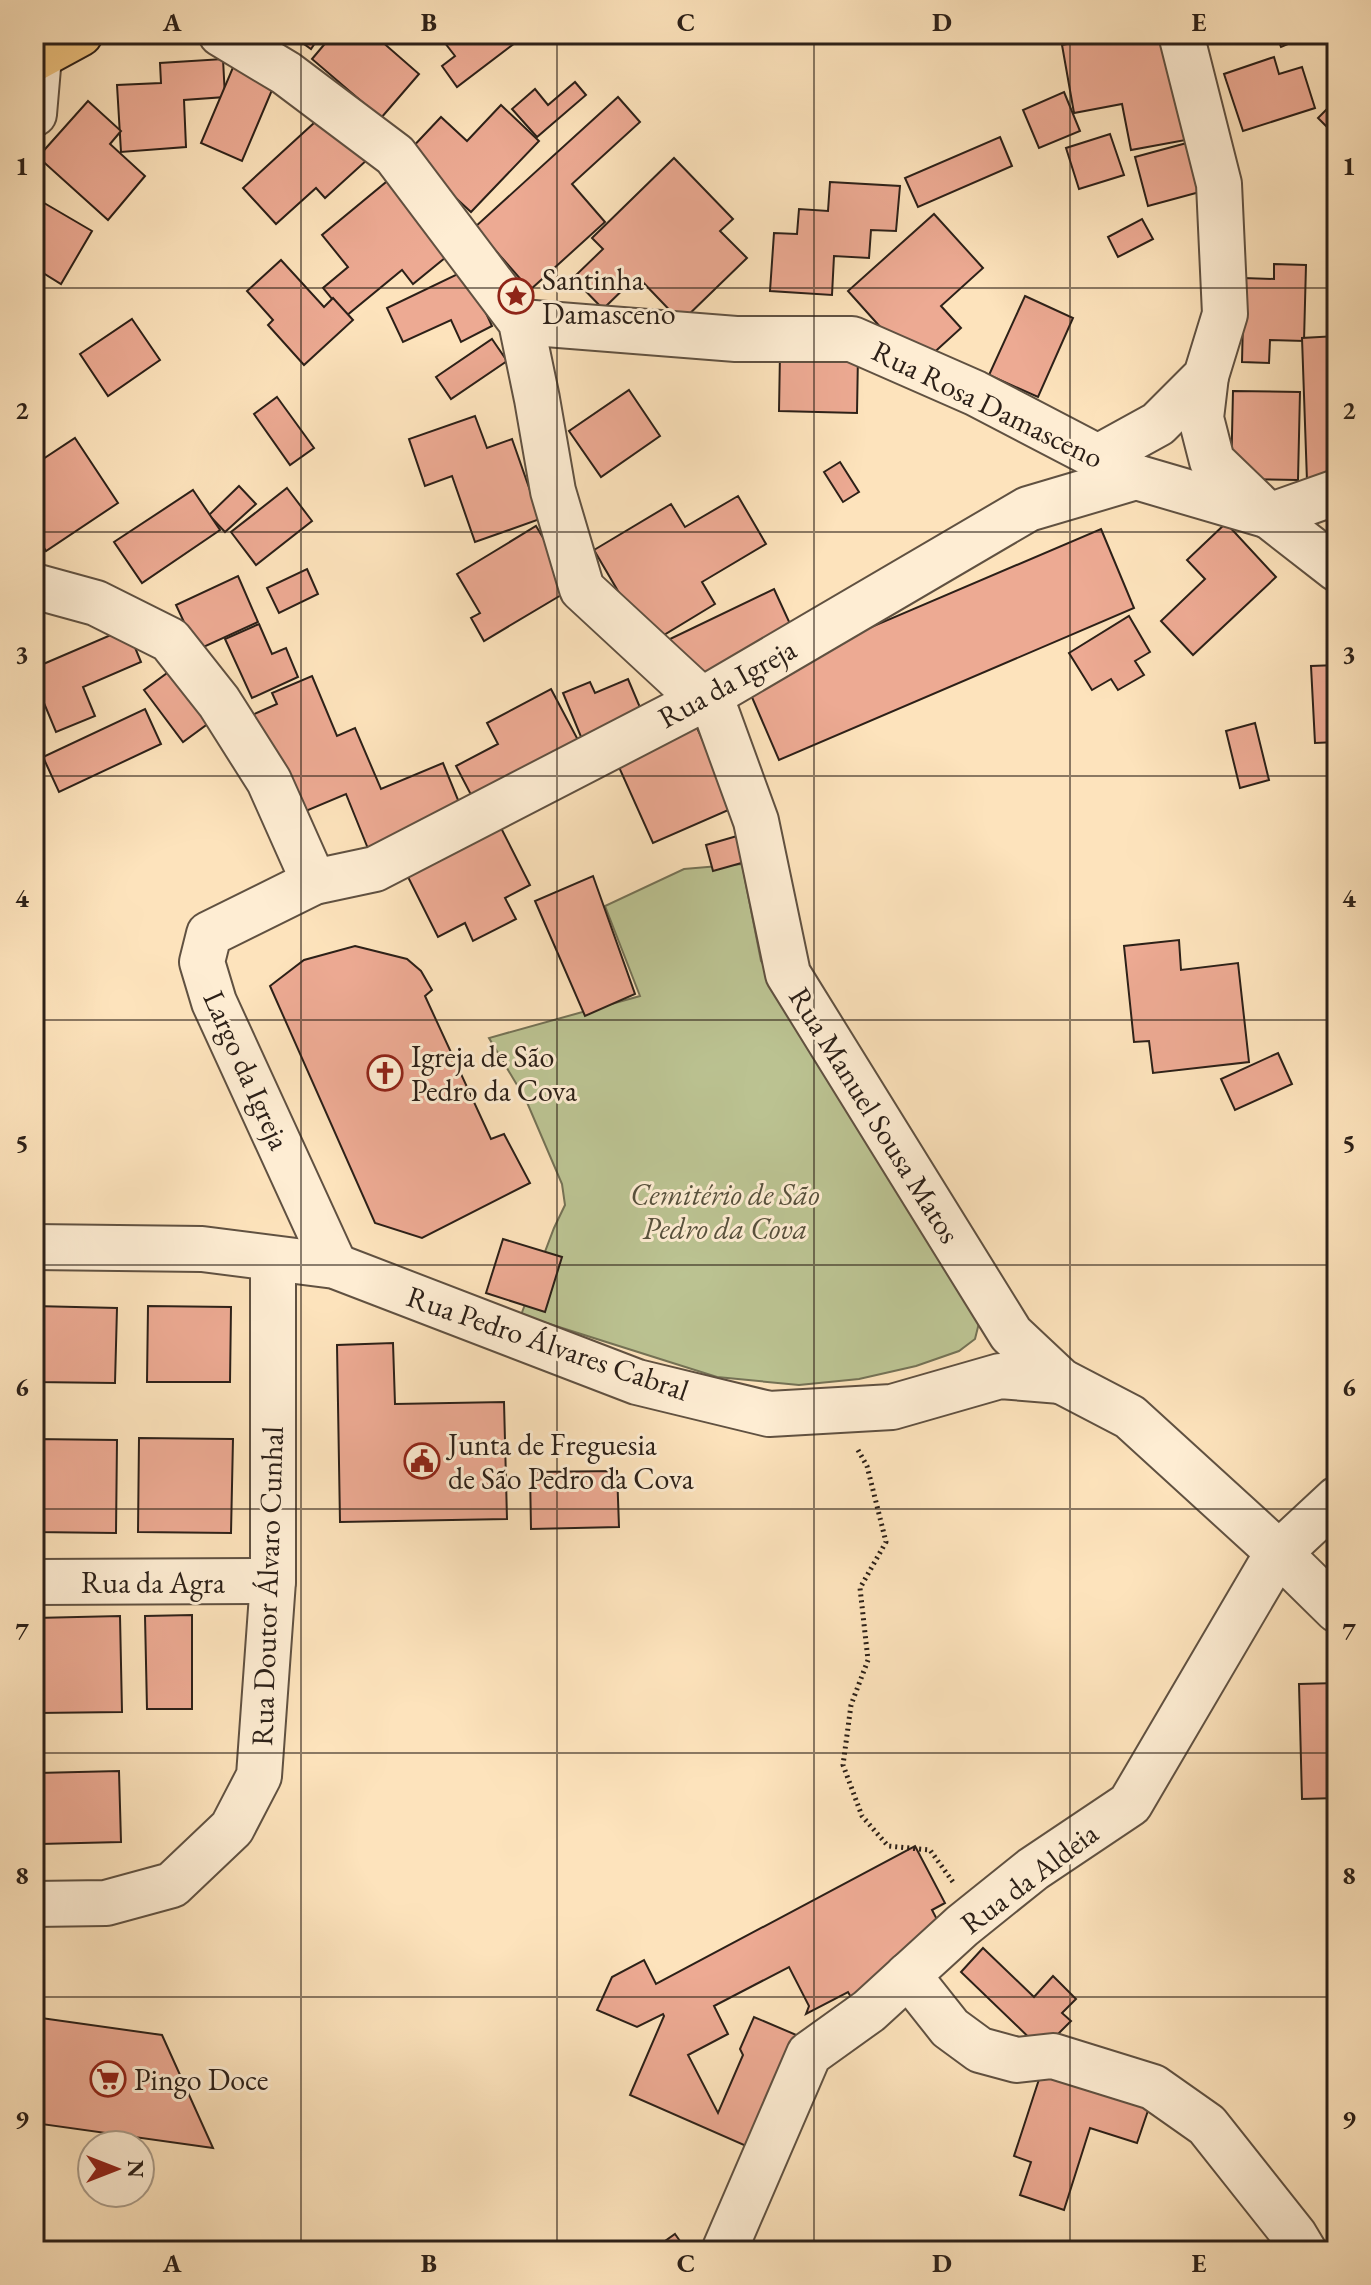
<svg xmlns="http://www.w3.org/2000/svg" width="1371" height="2285" font-family="'EB Garamond',serif">
<style>
.green{fill:#bcc493;stroke:#747256;stroke-width:2}
.building{fill:#edaa93;stroke:#2c2018;stroke-width:2}
.lines{fill:none;stroke-linecap:round;stroke-linejoin:round}
.minor-casing{stroke:#605141;stroke-width:48}
.major-casing{stroke:#2c2018;stroke-width:48}
.path{stroke:#2c2018;stroke-width:5;stroke-dasharray:2 4;stroke-linecap:butt}
.minor{stroke:#feedd3;stroke-width:44}
.major{stroke:#eec27e;stroke-width:44}
.grid{fill:none;stroke:#2c2018;stroke-width:2;stroke-opacity:0.55}
.labels{text-anchor:middle;dominant-baseline:central;stroke-width:6;stroke-linejoin:round;paint-order:stroke}
.poi-label{font-size:30px;fill:#2c2018;stroke:#feedd3;text-anchor:start}
.street-label{font-size:30px;fill:#2c2018;stroke:#feedd3}
.park-label{font-size:30px;font-style:italic;fill:#57513d;stroke:#feedd3}
.neatline{fill:none;stroke:#2c2018;stroke-width:3}
.grid-label{font-size:26px;text-anchor:middle;font-weight:bold;fill:#2c2018}
</style>
<rect width="100%" height="100%" fill="#fde3bc"/>
<filter id="stains"><feTurbulence type="fractalNoise" baseFrequency=".0025" numOctaves="4"/><feColorMatrix values="0 0 0 0 .2 0 0 0 0 .09 0 0 0 0 .02 0 0 0 .5 -.17"/></filter>
<radialGradient id="worn" r=".72"><stop offset=".6" stop-color="#630" stop-opacity="0"/><stop offset="1" stop-color="#630" stop-opacity=".3"/></radialGradient>
<path class="green" d="M742,864L761,961L979,1323L975,1339L959,1351L916,1366L859,1379L799,1385L717,1377L521,1315L554,1228L565,1205L562,1184L526,1100L489,1038L640,996L605,906L684,869Z"/>
<g class="building">
<path d="M290,34H321L311,49Z"/>
<path d="M333,34H386L380,40L419,74L381,118L312,59Z"/>
<path d="M438,34H515L519,40L457,87L442,66L455,56Z"/>
<path d="M1085,34H1171L1191,139L1131,150L1122,104L1074,113L1062,45L1087,40Z"/>
<path d="M1276,34H1306L1307,36L1281,47Z"/>
<path d="M1318,34H1337V55Z"/>
<path d="M1274,57L1279,74L1302,67L1315,108L1243,131L1224,74Z"/>
<path d="M223,59L225,97L184,100L186,147L121,152L117,85L161,83L160,63Z"/>
<path d="M234,65L275,83L242,161L201,143Z"/>
<path d="M575,82L586,95L537,137L512,109L535,89L548,105Z"/>
<path d="M1064,92L1080,131L1039,148L1023,110Z"/>
<path d="M618,97L640,122L572,184L605,222L530,290L475,227Z"/>
<path d="M1337,99V137L1318,118Z"/>
<path d="M88,101L121,131L110,144L145,176L108,220L38,157Z"/>
<path d="M501,105L539,141L471,212L407,153L441,117L467,141Z"/>
<path d="M326,112L368,159L325,198L316,188L276,224L243,188Z"/>
<path d="M1110,134L1124,175L1079,189L1066,148Z"/>
<path d="M1000,137L1012,166L918,207L905,178Z"/>
<path d="M1194,141L1207,190L1148,206L1135,157Z"/>
<path d="M674,158L733,219L720,231L747,258L681,322L637,276L603,309L573,278L603,249L592,238Z"/>
<path d="M391,178L451,253L413,284L402,270L346,316L323,288L348,267L322,235Z"/>
<path d="M830,182L900,186L896,231L871,230L869,258L834,256L832,295L770,291L774,233L797,234L799,209L828,211Z"/>
<path d="M39,200L92,231L61,284L35,268L34,271V208Z"/>
<path d="M934,214L983,268L941,306L961,328L917,368L848,291Z"/>
<path d="M1142,219L1153,239L1118,257L1108,237Z"/>
<path d="M281,260L324,307L333,298L353,320L304,365L268,325L273,320L247,291Z"/>
<path d="M1274,264L1306,265L1304,341L1270,340L1269,363L1242,362L1244,278L1274,279Z"/>
<path d="M466,270L492,326L461,342L451,320L403,342L387,308Z"/>
<path d="M1025,296L1073,318L1038,397L989,375Z"/>
<path d="M132,319L160,360L108,396L80,354Z"/>
<path d="M1337,336V480L1307,481L1302,338Z"/>
<path d="M492,339L507,361L451,399L436,377Z"/>
<path d="M780,353L858,354L857,413L779,411Z"/>
<path d="M629,390L660,436L601,477L569,431Z"/>
<path d="M1233,391L1300,392L1298,480L1231,479Z"/>
<path d="M277,397L314,448L290,465L254,414Z"/>
<path d="M475,416L487,448L512,439L540,519L475,542L452,476L425,486L409,439Z"/>
<path d="M75,438L118,503L46,551L34,532V465Z"/>
<path d="M840,462L859,492L843,502L824,472Z"/>
<path d="M239,486L256,504L225,532L209,515Z"/>
<path d="M287,488L312,521L256,565L231,532Z"/>
<path d="M193,490L220,530L142,583L114,542Z"/>
<path d="M738,496L766,544L702,582L715,604L649,644L594,550L671,504L685,527Z"/>
<path d="M1226,523L1276,577L1193,655L1161,621L1205,579L1187,560Z"/>
<path d="M536,526L573,588L484,641L471,618L480,613L457,574Z"/>
<path d="M1101,529L1134,608L779,760L745,681Z"/>
<path d="M307,569L318,594L279,613L267,588Z"/>
<path d="M238,576L258,622L197,650L176,605Z"/>
<path d="M774,589L797,639L694,688L670,639Z"/>
<path d="M1129,616L1150,652L1135,661L1144,675L1118,690L1111,679L1092,690L1069,653Z"/>
<path d="M259,624L272,654L286,648L298,677L252,698L225,639Z"/>
<path d="M127,628L141,662L83,687L95,716L56,732L34,679V668Z"/>
<path d="M1337,665V742L1315,743L1311,666Z"/>
<path d="M174,668L213,720L183,742L144,690Z"/>
<path d="M312,676L337,736L355,728L381,789L443,763L467,822L373,861L346,794L294,816L252,715L277,704L272,693Z"/>
<path d="M628,679L647,724L586,749L563,693L590,682L595,693Z"/>
<path d="M551,689L587,757L480,812L456,766L498,744L487,723Z"/>
<path d="M145,709L161,744L59,792L43,757Z"/>
<path d="M694,721L733,808L653,843L614,756Z"/>
<path d="M1255,723L1269,780L1240,788L1226,731Z"/>
<path d="M498,822L530,885L505,898L516,919L473,941L465,923L438,937L404,869Z"/>
<path d="M737,836L745,862L713,871L706,845Z"/>
<path d="M593,876L635,994L585,1016L535,901Z"/>
<path d="M1179,940L1181,970L1238,963L1249,1062L1153,1073L1149,1041L1134,1042L1124,946Z"/>
<path d="M355,946L407,959L421,971L432,990L425,996L491,1139L504,1134L530,1183L422,1238L375,1223L270,986L304,960Z"/>
<path d="M1278,1053L1292,1084L1235,1110L1221,1079Z"/>
<path d="M503,1239L562,1257L545,1312L486,1293Z"/>
<path d="M34,1306L117,1308L115,1383L34,1382Z"/>
<path d="M148,1306L231,1307L230,1382H147Z"/>
<path d="M393,1343L395,1404L504,1402L507,1519L340,1522L337,1345Z"/>
<path d="M139,1438L233,1439L231,1533L138,1532Z"/>
<path d="M34,1439L117,1440L116,1533L34,1532Z"/>
<path d="M617,1471L619,1527L531,1529L530,1472Z"/>
<path d="M192,1615V1709H147L145,1616Z"/>
<path d="M120,1616L122,1712L37,1713L35,1618Z"/>
<path d="M1337,1683V1798L1302,1799L1299,1684Z"/>
<path d="M119,1771L121,1842L40,1844L38,1773Z"/>
<path d="M915,1846L945,1903L932,1910L955,1954L856,2006L848,1992L806,2014L809,2006L789,1967L714,2006L728,2034L688,2055L718,2113L743,2055L740,2049L754,2017L801,2037L753,2149L630,2095L664,2016L663,2014L637,2027L597,2010L612,1977L644,1960L656,1984Z"/>
<path d="M983,1948L1034,1997L1053,1976L1076,1999L1062,2013L1071,2021L1042,2050L961,1972Z"/>
<path d="M34,2017L162,2035L213,2148L34,2123Z"/>
<path d="M1045,2061L1153,2096L1137,2143L1090,2128L1064,2210L1020,2195L1031,2162L1014,2156Z"/>
<path d="M675,2234L687,2251H651Z"/>
</g>
<g class="lines">
<defs>
<g id="minor">
<path d="M221,34L286,73L395,155L521,322L537,399L553,491L582,589L717,714L756,821L788,974L1011,1334L1061,1381L1130,1417L1279,1553L1337,1610"/>
<path d="M34,114L39,56"/>
<path d="M521,322L736,339H852L975,393L1136,477L1269,516L1337,492"/>
<path d="M1206,376L1201,418L1212,461L1269,516L1337,569"/>
<path d="M1098,457L1158,424L1206,376L1225,314L1219,184L1181,34"/>
<path d="M34,586L96,603L170,640L219,702L269,781L314,882"/>
<path d="M34,1247L202,1249L335,1266L637,1382L769,1414L892,1407L1000,1376L1061,1381"/>
<path d="M335,1266L214,1002L202,962L209,934L314,882L375,869L702,700L1028,509L1136,477"/>
<path d="M34,1582L273,1581"/>
<path d="M34,1904L106,1903L172,1885L232,1828L259,1776L273,1581V1259"/>
<path d="M908,1975L950,2028L980,2050L1017,2060L1053,2056L1153,2087L1207,2125L1295,2236L1304,2251"/>
<path d="M724,2251L809,2054L869,2011L962,1926L1033,1869L1130,1804L1268,1569L1279,1553L1337,1499"/>
</g>
<path id="major" d="M34,59L80,34"/>
</defs>
<use href="#minor" class="minor-casing"/>
<use href="#major" class="major-casing"/>
<path class="path" d="M858,1450L867,1466L886,1542L860,1588L868,1660L851,1705L843,1765L862,1816L888,1846L930,1850L953,1882"/>
<use href="#minor" class="minor"/>
<use href="#major" class="major"/>
</g>
<path class="grid" d="M301,34V2251M557,34V2251M814,34V2251M1070,34V2251M34,288H1337M34,532H1337M34,776H1337M34,1020H1337M34,1265H1337M34,1509H1337M34,1753H1337M34,1997H1337"/>
<defs>
<symbol id="sight-ring" viewBox="-11 -11 22 22"><circle r="9.5" fill="#feedd3" stroke="#8f2418" stroke-width="1.5"/><path d="M0-6L1.8-2.2L6-1.7L2.9 1.2L3.7 5.4L0 3.3L-3.7 5.4L-2.9 1.2L-6-1.7L-1.8-2.2Z" fill="#8f2418"/></symbol>
<symbol id="church-ring" viewBox="-11 -11 22 22"><circle r="9.5" fill="#feedd3" stroke="#8f2418" stroke-width="1.5"/><path d="M-1.2-6h2.4v3.5h3.3v2.4h-3.3V6h-2.4V-.1h-3.3v-2.4h3.3Z" fill="#8f2418"/></symbol>
<symbol id="civic-ring" viewBox="-11 -11 22 22"><circle r="9.5" fill="#feedd3" stroke="#8f2418" stroke-width="1.5"/><path d="M-.6-6.5H3V-4.5H.6V-3L4-1V1h2V6H-6V1h2V-1L-.6-3ZM-1.2 2.5V6h2.4V2.5Z" fill="#8f2418"/></symbol>
<symbol id="supermarket-ring" viewBox="-11 -11 22 22"><circle r="9.5" fill="#feedd3" stroke="#8f2418" stroke-width="1.5"/><path d="M-6-5.5h2.5l.6 2H6L4.5 2H-2.5L-4.4-4H-6ZM-1.5 3.2a1.3 1.3 0 1 0 .1 0ZM3 3.2a1.3 1.3 0 1 0 .1 0Z" fill="#8f2418"/></symbol>
</defs>
<g fill-rule="evenodd">
<use href="#sight-ring" x="496" y="276" width="40" height="40"/>
<use href="#church-ring" x="365" y="1053" width="40" height="40"/>
<use href="#civic-ring" x="402" y="1441" width="40" height="40"/>
<use href="#supermarket-ring" x="88" y="2059" width="40" height="40"/>
</g>
<g class="labels">
<g class="poi-label">
<text x="542" y="279">Santinha<tspan x="542" dy="34">Damasceno</tspan></text>
<text x="411" y="1056">Igreja de São<tspan x="411" dy="34">Pedro da Cova</tspan></text>
<text x="448" y="1444">Junta de Freguesia<tspan x="448" dy="34">de São Pedro da Cova</tspan></text>
<text x="134" y="2079">Pingo Doce</text>
</g>
<g class="street-label">
<text transform="translate(988 404) rotate(26)">Rua Rosa Damasceno</text>
<text transform="translate(727 683) rotate(-29)">Rua da Igreja</text>
<text transform="translate(247 1070) rotate(66)">Largo da Igreja</text>
<text transform="translate(875 1115) rotate(58)">Rua Manuel Sousa Matos</text>
<text transform="translate(548 1343) rotate(19)">Rua Pedro Álvares Cabral</text>
<text x="153" y="1582">Rua da Agra</text>
<text transform="translate(267 1586) rotate(-88)">Rua Doutor Álvaro Cunhal</text>
<text transform="translate(1029 1878) rotate(-37)">Rua da Aldeia</text>
</g>
<g class="park-label">
<text x="725" y="1194">Cemitério de São<tspan x="725" dy="34">Pedro da Cova</tspan></text>
</g>
</g>
<rect width="1371" height="2285" fill="none" stroke="#fde3bc" stroke-width="88"/>
<g transform="translate(116 2169) rotate(90)"><circle r="38" fill="#feedd3" stroke="#aa9b88" stroke-width="2"/>
<path d="M0-6L14 30L0 20L-14 30Z" fill="#8f2418"/>
<text y="-12" font-size="22" font-weight="bold" text-anchor="middle" fill="#2c2018">N</text>
</g>
<rect x="44" y="44" width="1283" height="2197" class="neatline"/>
<g class="grid-label">
<text x="172" y="31">A</text>
<text x="429" y="31">B</text>
<text x="686" y="31">C</text>
<text x="942" y="31">D</text>
<text x="1199" y="31">E</text>
<text x="22" y="175">1</text>
<text x="1349" y="175">1</text>
<text x="22" y="419">2</text>
<text x="1349" y="419">2</text>
<text x="22" y="663">3</text>
<text x="1349" y="663">3</text>
<text x="22" y="907">4</text>
<text x="1349" y="907">4</text>
<text x="22" y="1152">5</text>
<text x="1349" y="1152">5</text>
<text x="22" y="1396">6</text>
<text x="1349" y="1396">6</text>
<text x="22" y="1640">7</text>
<text x="1349" y="1640">7</text>
<text x="22" y="1884">8</text>
<text x="1349" y="1884">8</text>
<text x="22" y="2128">9</text>
<text x="1349" y="2128">9</text>
<text x="172" y="2272">A</text>
<text x="429" y="2272">B</text>
<text x="686" y="2272">C</text>
<text x="942" y="2272">D</text>
<text x="1199" y="2272">E</text>
</g>
<rect width="100%" height="100%" filter="url(#stains)"/>
<rect width="100%" height="100%" fill="url(#worn)"/>
</svg>
